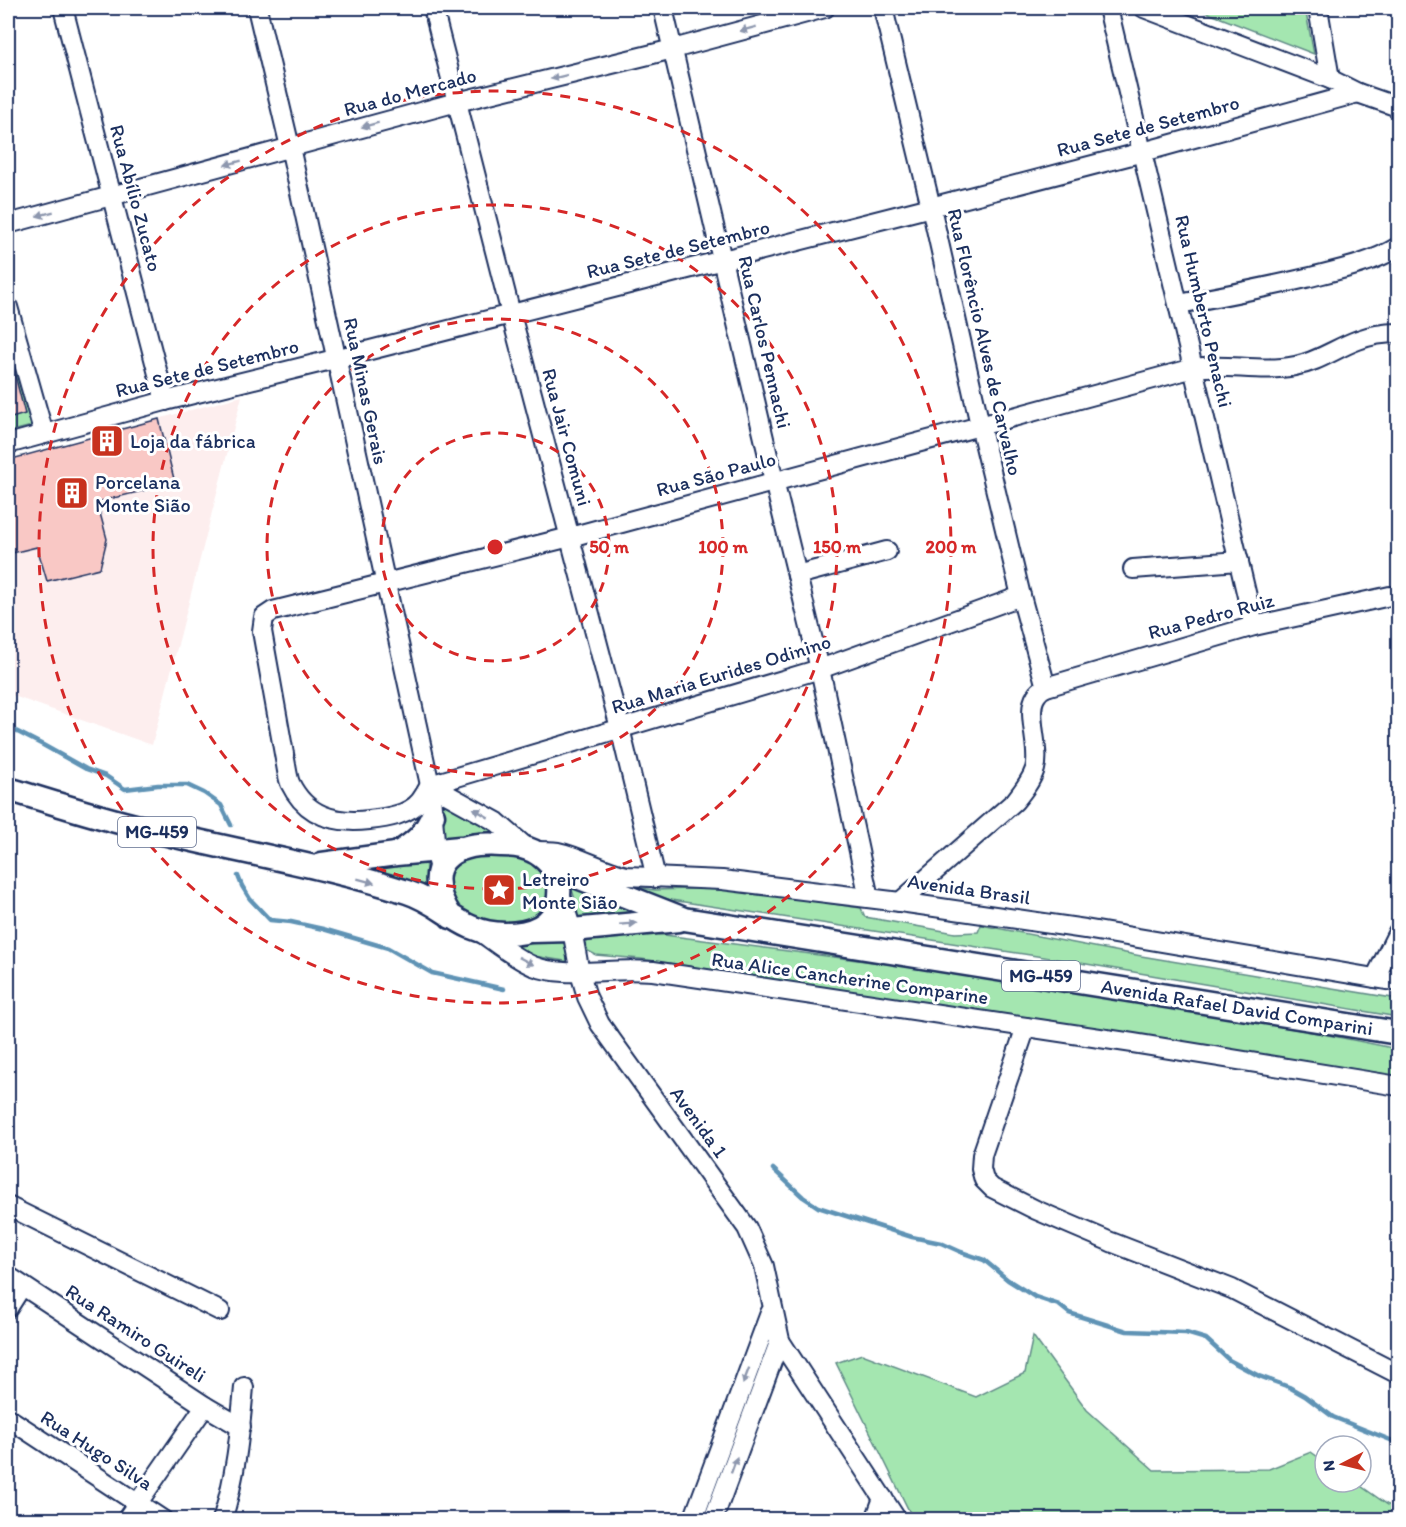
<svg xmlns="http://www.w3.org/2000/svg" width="1406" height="1527" font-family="Itim,sans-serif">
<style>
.built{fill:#fdeeee}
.green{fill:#a4e6b0;stroke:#608a87;stroke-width:1.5}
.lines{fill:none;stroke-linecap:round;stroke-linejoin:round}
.stream{stroke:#5f93b5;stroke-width:4.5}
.building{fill:#f9c8c5;stroke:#1b2f5e;stroke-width:1.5}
.minor-casing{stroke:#1b2f5e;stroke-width:22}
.major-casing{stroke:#1b2f5e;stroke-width:27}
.minor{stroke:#fff;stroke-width:18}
.major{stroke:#fff;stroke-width:22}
.oneway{fill:#8d97ae}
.ring{fill:none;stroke:#d62828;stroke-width:3;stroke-dasharray:10 8}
.labels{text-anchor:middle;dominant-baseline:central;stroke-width:6;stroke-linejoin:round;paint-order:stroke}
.shield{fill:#fff;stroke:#5f6d8e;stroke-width:1.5}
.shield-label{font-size:18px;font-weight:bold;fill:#1b2f5e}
.street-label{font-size:20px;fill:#1b2f5e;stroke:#fff}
.poi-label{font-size:20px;fill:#1b2f5e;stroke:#fff;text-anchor:start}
.centre{fill:#d62828;stroke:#fff;stroke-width:3}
.ring-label{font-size:18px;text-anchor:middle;font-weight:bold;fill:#d62828;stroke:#fff;stroke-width:6;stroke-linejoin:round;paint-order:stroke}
</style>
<rect width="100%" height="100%" fill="#fff"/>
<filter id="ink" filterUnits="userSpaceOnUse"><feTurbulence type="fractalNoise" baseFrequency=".0167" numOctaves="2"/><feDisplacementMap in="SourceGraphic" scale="12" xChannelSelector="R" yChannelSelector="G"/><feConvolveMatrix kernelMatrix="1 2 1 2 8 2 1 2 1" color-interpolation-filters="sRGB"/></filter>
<g filter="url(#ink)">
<path class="built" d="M242,396L152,745L8,694V460Z"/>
<g class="green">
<path d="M1195,8H1305L1314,54Z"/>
<path d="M8,322L36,425L8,432Z"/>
<path d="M437,795L505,837L442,842Z"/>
<path d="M478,854L519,857L531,862L542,872L549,883L548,903L542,913L533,919L520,924L488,925L459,909L446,884L449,872L466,858Z"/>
<path d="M425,860L428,892L354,868Z"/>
<path d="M570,884L657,917L579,922L576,902Z"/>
<path d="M619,885L655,890L724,888L861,908L865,917L955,933L978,932L981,925L1141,956L1398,999V1017L1063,960L671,900Z"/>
<path d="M649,933L911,967L1162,1006L1318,1033L1398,1049V1076L641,959L596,955L588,951C585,944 586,942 590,937Z"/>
<path d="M566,940L571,962L534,956L509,944Z"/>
<path d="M1033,1336L1087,1410L1154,1470L1269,1469L1311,1452L1325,1462V1482H1355L1388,1505L1398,1504V1519H913L836,1363L862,1354L976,1397L1025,1373Z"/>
</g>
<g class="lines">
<g class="stream">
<path d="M8,727L43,745L86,769L106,776L125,789L158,785H187L204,793L221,805L231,825"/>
<path d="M238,876L242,886L250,899L270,920L291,922L323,929L388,948L432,973L504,989"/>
<path d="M773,1169L803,1197L818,1207L912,1237L941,1243L961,1252L984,1260L1008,1280L1035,1297L1059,1305L1069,1313L1127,1331L1186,1333L1206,1339L1229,1360L1259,1376L1289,1387L1305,1396L1333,1417L1398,1443"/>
</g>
</g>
<g class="building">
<path d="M8,364H12L25,414L8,419Z"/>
<path d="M159,419L175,483L97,502L107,539L100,568L47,581L37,547L8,554V460Z"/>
</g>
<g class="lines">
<defs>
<g id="minor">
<path d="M63,8L165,401"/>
<path d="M257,8L290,147L430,785L437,862"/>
<path d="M433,8L511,314L620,728L656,878"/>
<path d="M663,8L774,481L820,669L869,898"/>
<path d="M883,8L931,207L980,425L1021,596L1046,687"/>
<path d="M1108,8L1254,626"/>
<path d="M1144,8L1330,79L1358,93L1398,107"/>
<path d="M1318,8L1330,79"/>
<path d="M8,224L457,102L673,49L825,8"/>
<path d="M1179,304C1222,296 1264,288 1306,278C1338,270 1370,264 1398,247"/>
<path d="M8,307L44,434"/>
<path d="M8,444L165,401L335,359L931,207L1143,152L1358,93"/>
<path d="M1133,569L1239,561"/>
<path d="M797,575L887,551"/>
<path d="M430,785C427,790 424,796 420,801C409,815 386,818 369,820C335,824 306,816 290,783C288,778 287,771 286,765L262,631L264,617L273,611L570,537L1194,368C1227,363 1261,373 1295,366C1318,362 1336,348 1358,340C1371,335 1385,333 1398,333"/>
<path d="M430,785L820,669L1021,596"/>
<path d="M430,785L497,822L527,848"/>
<path d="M533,851C541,851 550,851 558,852C582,857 603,871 627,876L722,880L900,902L1085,929L1398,982"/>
<path d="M560,893L572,930L580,973L587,997L600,1024L747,1228L764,1266L780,1340L713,1520"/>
<path d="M900,902L1015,801C1023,791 1031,781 1035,769C1041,748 1025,712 1036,696C1038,692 1042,689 1046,687L1254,626L1390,596"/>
<path d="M479,931C496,943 514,958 533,966C557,975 582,972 606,971C622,970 637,970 653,971L1133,1043L1398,1086"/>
<path d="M1375,978L1398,932"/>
<path d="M1026,1027L982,1155L981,1169L984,1180L992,1188L1036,1210L1111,1242L1232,1289L1398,1374"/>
<path d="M8,1206L220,1311"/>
<path d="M8,1276L205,1406L241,1427"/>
<path d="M8,1308L22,1286"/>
<path d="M775,1333L897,1520"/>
<path d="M8,1418L163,1520"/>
<path d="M126,1520L205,1406"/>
<path d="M222,1520C236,1477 240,1431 244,1387"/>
<path d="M693,1520L770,1313"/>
<path d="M875,1520L883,1498"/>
</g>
<g id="major">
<path d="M8,789C54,803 100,818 147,829C233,851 322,865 407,892C445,904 460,934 505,934C528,934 552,928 558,903C560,893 560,885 557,876C552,864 540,853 528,849C520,846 510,845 501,845C448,841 419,866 451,917"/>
<path d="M398,853C416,842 424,835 433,815"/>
<path d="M322,864L396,854L460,848"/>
<path d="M552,867L684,919L1398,1033"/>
<path d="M532,931L572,930L679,920"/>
</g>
</defs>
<use href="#minor" class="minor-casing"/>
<use href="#major" class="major-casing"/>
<use href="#minor" class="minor"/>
<use href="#major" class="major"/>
</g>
<defs><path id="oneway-solid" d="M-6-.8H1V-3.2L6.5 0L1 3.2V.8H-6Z" transform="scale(1.5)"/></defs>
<g class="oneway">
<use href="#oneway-solid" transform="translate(748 29) rotate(165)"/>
<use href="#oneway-solid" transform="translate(559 77) rotate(166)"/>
<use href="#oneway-solid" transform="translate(370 125) rotate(165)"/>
<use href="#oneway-solid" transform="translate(233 163) rotate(165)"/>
<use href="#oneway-solid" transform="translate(45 214) rotate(165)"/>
<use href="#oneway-solid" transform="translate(481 813) rotate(-149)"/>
<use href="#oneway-solid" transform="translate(366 881) rotate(15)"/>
<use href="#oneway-solid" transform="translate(628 924) rotate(-5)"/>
<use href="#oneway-solid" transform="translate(526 961) rotate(28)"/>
<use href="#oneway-solid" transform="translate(746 1376) rotate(111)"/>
<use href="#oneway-solid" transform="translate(734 1465) rotate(-70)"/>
</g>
</g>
<g class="ring">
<circle cx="495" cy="547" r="114"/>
<circle cx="495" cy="547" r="228"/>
<circle cx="495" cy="547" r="342"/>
<circle cx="495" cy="547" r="456"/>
</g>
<defs>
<symbol id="building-square" viewBox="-11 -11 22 22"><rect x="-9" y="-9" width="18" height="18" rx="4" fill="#c8321e" stroke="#fff"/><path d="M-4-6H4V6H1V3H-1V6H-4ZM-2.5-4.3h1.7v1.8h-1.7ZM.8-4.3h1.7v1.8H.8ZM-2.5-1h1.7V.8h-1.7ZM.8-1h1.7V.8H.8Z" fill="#fff"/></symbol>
<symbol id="sight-square" viewBox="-11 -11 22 22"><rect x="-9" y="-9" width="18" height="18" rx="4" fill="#c8321e" stroke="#fff"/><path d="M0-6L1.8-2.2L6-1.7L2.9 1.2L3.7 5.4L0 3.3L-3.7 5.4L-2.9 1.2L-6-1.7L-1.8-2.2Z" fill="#fff"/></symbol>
</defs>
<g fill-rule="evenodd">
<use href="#building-square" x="88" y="422" width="38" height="38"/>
<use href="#building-square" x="53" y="474" width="38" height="38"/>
<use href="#sight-square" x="480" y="871" width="38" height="38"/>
</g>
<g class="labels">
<g class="shield">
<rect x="118" y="817" width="78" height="30" rx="4.5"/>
<rect x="1002" y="961" width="78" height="30" rx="4.5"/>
</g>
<g class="shield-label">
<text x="157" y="832">MG-459</text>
<text x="1041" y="976">MG-459</text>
</g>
<g class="street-label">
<text transform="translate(410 92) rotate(-15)">Rua do Mercado</text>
<text transform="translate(1148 126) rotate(-15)">Rua Sete de Setembro</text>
<text transform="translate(136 198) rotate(75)">Rua Abílio Zucato</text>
<text transform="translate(678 249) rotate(-14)">Rua Sete de Setembro</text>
<text transform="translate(1204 311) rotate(77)">Rua Humberto Penachi</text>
<text transform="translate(765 342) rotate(77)">Rua Carlos Pennachi</text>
<text transform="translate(985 342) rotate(77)">Rua Florêncio Alves de Carvalho</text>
<text transform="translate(207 368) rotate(-14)">Rua Sete de Setembro</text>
<text transform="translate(366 391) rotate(78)">Rua Minas Gerais</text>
<text transform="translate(567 437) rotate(75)">Rua Jair Comuni</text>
<text transform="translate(716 474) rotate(-15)">Rua São Paulo</text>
<text transform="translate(1211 616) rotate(-15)">Rua Pedro Ruiz</text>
<text transform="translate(721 674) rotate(-17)">Rua Maria Eurides Odinino</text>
<text transform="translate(969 889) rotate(8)">Avenida Brasil</text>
<text transform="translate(850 978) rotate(8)">Rua Alice Cancherine Comparine</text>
<text transform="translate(1237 1007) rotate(9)">Avenida Rafael David Comparini</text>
<text transform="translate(699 1122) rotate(54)">Avenida 1</text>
<text transform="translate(136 1333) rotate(33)">Rua Ramiro Guireli</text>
<text transform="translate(97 1450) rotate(33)">Rua Hugo Silva</text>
</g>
<g class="poi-label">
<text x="130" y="441">Loja da fábrica</text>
<text x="95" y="482">Porcelana<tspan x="95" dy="23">Monte Sião</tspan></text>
<text x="522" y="879">Letreiro<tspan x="522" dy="23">Monte Sião</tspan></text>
</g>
</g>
<circle cx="495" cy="547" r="9" class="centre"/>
<g class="ring-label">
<text x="609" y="553">50 m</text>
<text x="723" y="553">100 m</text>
<text x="837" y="553">150 m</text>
<text x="951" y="553">200 m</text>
</g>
<rect width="1406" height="1527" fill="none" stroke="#fff" stroke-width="30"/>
<rect x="15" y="15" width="1376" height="1497" fill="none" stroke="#1b2f5e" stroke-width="2" filter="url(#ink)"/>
<g transform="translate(1343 1464) rotate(263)"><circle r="28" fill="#ffffff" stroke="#a4acbf" stroke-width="1.5"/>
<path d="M0-4.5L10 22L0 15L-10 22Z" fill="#c8321e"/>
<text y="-9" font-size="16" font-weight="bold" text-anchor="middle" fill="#1b2f5e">N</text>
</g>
</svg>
